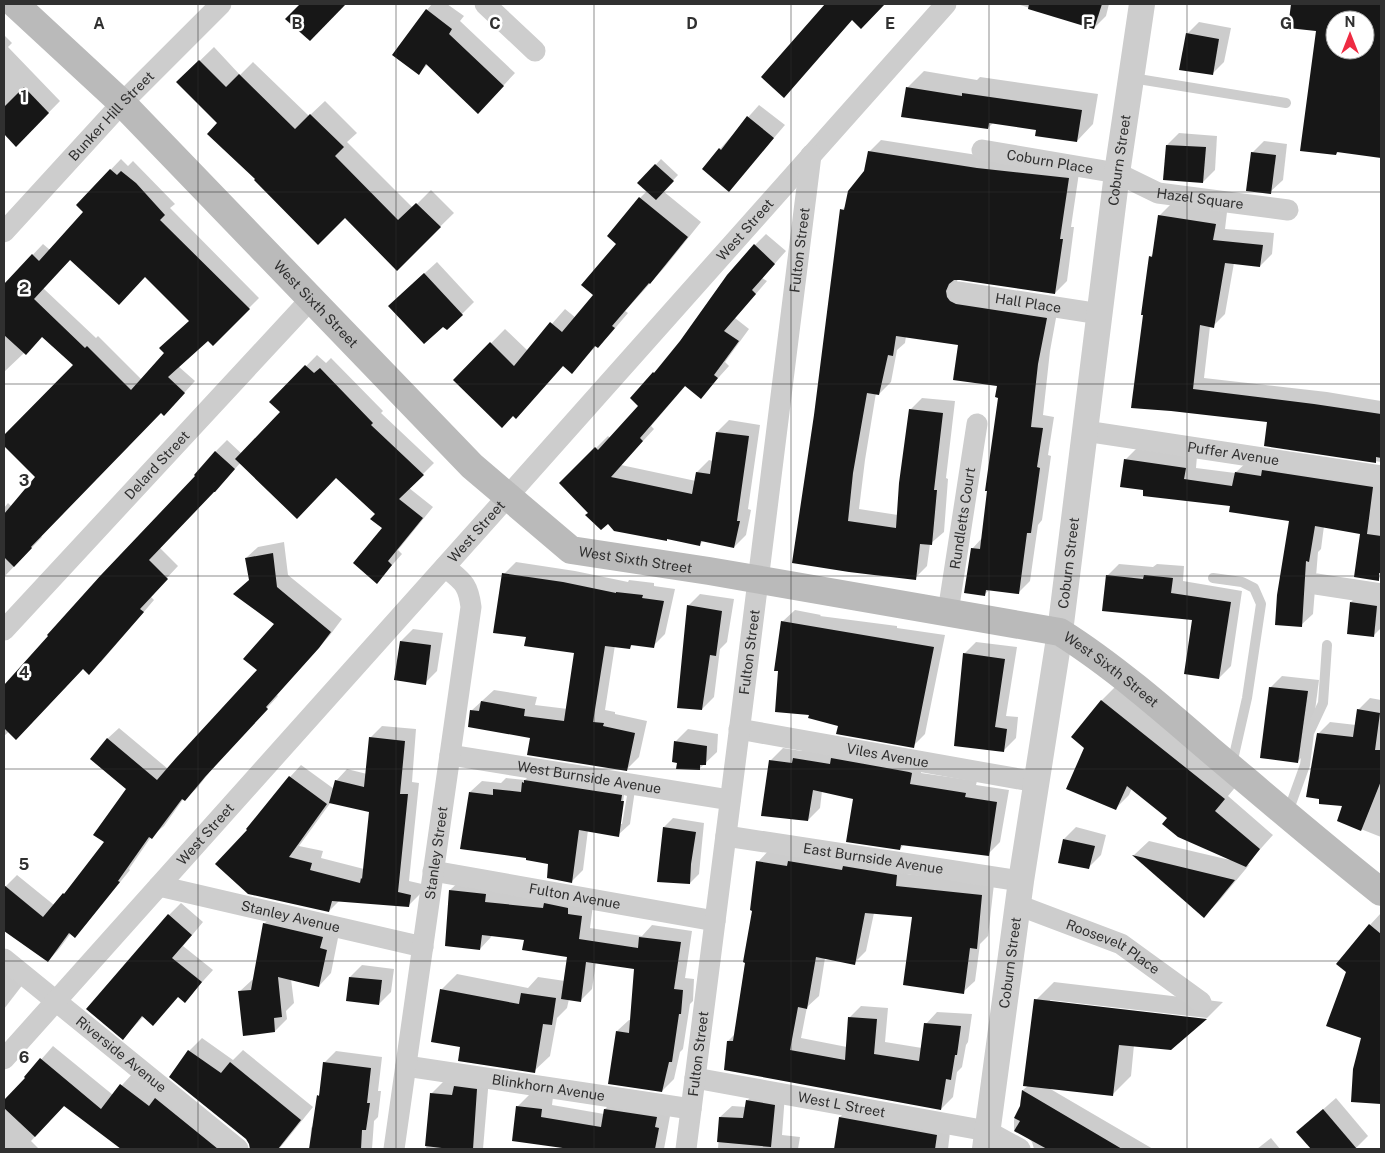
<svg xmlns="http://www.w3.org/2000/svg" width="1385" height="1153" font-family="'Public Sans',sans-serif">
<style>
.shadow{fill:#0003;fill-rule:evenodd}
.building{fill:#171717;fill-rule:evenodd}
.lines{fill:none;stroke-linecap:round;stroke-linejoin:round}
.service{stroke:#cdcdcd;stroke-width:10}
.minor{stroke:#cdcdcd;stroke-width:21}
.tertiary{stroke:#cdcdcd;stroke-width:26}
.secondary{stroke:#bababa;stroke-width:28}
.grid{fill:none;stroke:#303030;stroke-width:1;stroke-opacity:0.55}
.labels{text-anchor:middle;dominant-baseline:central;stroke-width:5;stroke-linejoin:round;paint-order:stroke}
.street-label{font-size:14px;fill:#303030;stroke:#fff}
.grid-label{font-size:16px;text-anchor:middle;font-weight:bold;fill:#303030;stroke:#fff;stroke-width:5;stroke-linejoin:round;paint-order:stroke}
</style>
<rect width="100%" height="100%" fill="#fff"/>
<g class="shadow">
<path d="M432,4H447L464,16L460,21L515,73L490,100L428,64L419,73L427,10Z"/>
<path d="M826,4H884L861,27L853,19L784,96L762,77Z"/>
<path d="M1017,4H1109L1106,16L1094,28Z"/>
<path d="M1292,4H1381V156L1339,151L1336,154L1317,30L1289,27ZM1335,20H1365V50H1335Z"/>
<path d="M1199,22L1231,28L1224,62L1212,74L1187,34Z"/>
<path d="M4,35L12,43L8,47L60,101L16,146L4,132Z"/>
<path d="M214,47L240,75L253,62L309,116L325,101L357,133L347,142L413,208L431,190L454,213L397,269L345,217L218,123L178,82Z"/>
<path d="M924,71L977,80L980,77L1098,94L1093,124L1077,141L1038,129L993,123L988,128L902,116L908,87Z"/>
<path d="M759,105L785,125L729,190L720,149Z"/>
<path d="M1179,133L1217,136L1215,170L1203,182L1167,145Z"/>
<path d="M881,140L990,157L1080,166L1071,227H1074L1067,281L1055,293L957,279L958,285L1058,307L1050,351L1043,415L1054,417L1048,455L1051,456L1042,520L1038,525L1030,581L1018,593L990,589L985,594L972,549L982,538L1000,397L998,385L959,344L906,336L905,343L897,350L891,382L879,394L876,393L865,460L859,509L898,515L910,410L922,398L955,401L946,478L948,479L944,532L930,544L927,566L915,578L849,571L815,415L842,210L846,206L865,172L869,152Z"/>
<path d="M1264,141L1287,144L1283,180L1270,192L1252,153Z"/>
<path d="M121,159L128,166L133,161L175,204L170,208L259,298L213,344L208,339L178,366L195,381L164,415L161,411L41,536L42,537L4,577V508L8,503L12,507L37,477L4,444V437L75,365L43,335L4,372V283H6L43,244L50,250L85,212L77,205ZM71,259L146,276L191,321L166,353L142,380L98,336L96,338L43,288Z"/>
<path d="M661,159L678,175L663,191L701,222L664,268L625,311L628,313L611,333L597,347L596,346L572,372L564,365L455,380L505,329L528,351L565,309L576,318L595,295L640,198L647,191L639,183Z"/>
<path d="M1171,204L1227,212L1225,229L1274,233L1272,254L1260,266L1234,263L1225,314L1213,326H1210L1204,378L1327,392L1381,401V462L1266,445L1268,421L1171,410L1150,257L1153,254L1159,216Z"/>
<path d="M766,234L786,251L762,278L767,281L735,318L749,329L725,362L729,366L701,397L686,385L651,426L654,429L621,465L696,481L697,472L709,460L713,461L717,432L729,420L760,425L748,509L751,510L746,535L734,547L704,540L700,544L668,538L666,540L608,523L590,513L561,483L608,436L610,438L640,406L654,373L665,361L755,245Z"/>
<path d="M437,262L474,302L447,329L402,294Z"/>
<path d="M317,355L326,363L331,358L383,411L381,413L434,463L409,488L433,507L398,550L402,554L377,582L384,528L376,514L336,477L241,462L226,479L160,548L178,566L150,596L154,600L101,662L83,667L4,736V686L197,476L215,452L227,440L242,454L282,412L271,402Z"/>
<path d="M1137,448L1197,456L1196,468L1235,473L1248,461L1381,475V577L1378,580L1362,533L1324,526L1321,549L1318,552L1313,614L1301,625L1291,520L1231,505L1145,489L1125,460Z"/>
<path d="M284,542L288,575L342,619L330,635L277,695L278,696L216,764L197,788L185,799L184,798L164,826L151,837L129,869L130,870L86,924L75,936L71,933L59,949L48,961L4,930V888L17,875L54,905L74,883L106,842L127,788L107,739L119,728L168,769L258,670L276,624L250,580L246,558L258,547Z"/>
<path d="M516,562L575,571L628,582L629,580L654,583V586L675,589L665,634L653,646L633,644L630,647L615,645L605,710L615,712V714L647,721L639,757L627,769L531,737L471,711L494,690L537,697L535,705L568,709L576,652L527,636L504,574Z"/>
<path d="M1119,564L1153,567L1157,564L1184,566L1183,581L1242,591L1231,666L1219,678L1194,619L1107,576Z"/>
<path d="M1363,590L1381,593V628L1374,635L1351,602Z"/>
<path d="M700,594L734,599L727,642L720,649L714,697L702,709L688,606Z"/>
<path d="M795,610L821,615L820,616L897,626V628L945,635L925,734L913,746L839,725L810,714L782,622Z"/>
<path d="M413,629L443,633L437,671L425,683L396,679L401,641Z"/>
<path d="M976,642L1017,647L1006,716L1018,717L1016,738L1004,750L964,654Z"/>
<path d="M1282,676L1319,680L1310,749L1298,761L1270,688Z"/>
<path d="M1115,687L1238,784L1228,796L1273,835L1247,864L1249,865L1219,901L1204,916L1134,855L1149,841L1230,860V859L1169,818L1132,788L1129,795L1115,809L1086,747L1102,700Z"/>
<path d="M1370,698L1381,700V837L1338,820L1344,805L1318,734L1330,722L1356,725L1358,710Z"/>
<path d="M382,726L416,729L412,782L419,783L409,881L422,884L420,894L408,906L340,900L329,911L249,830L290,777L301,765L334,789L336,781L347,769L367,774L370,738ZM331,802L370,811L364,869L321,858L323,851L299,846Z"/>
<path d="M688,729L718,734L717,752L699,769L676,741Z"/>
<path d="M806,747L923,761L921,773L977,781L976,785L1009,790L1000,842L988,854L904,844L900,849L854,798L822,791L820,808L808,820L771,760L783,748L802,751Z"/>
<path d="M537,768L635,790L630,824L618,835L588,830L583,870L571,882L470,792L482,781L501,783L506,778L525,780ZM624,795L627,796L622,824H620Z"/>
<path d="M673,818L704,823L699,874L690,883L664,827Z"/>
<path d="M1076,827L1106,835L1101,855L1089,867L1064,839Z"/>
<path d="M769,850L908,863L907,874L994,884L988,936L980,944L975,981L963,992L913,916L874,913L866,951L854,963L825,958L819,996L807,1007L801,1038L847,1047L849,1018L861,1006L888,1008L885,1042L922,1048L926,1024L937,1012L972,1014L968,1042L966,1045L962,1067L957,1072L953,1097L941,1109L728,1041L735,1034L753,910L758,862Z"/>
<path d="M462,879L593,905L590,928L642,936L652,925L692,931L685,978L694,979L693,1001L690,1004L683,1049L680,1052L674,1079L662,1091L617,1031L629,1020H632L636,968L596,962L592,989L580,1001L569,999L567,1008L557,1018L550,1056L534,1071L461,1046L441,990L457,974L528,988L538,977L565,981L568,956L526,939L492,935L491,937L480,949L450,890Z"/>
<path d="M181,903L203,922L183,946L213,970L185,1001L179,996L144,1016L123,1038L169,915Z"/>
<path d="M276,912L338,938L331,973L319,986L291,979L294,1003L286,1011L287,1019L275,1031L239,992L252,980L254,979L264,924Z"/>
<path d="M1381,913V1103L1352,1101L1362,1037L1370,925Z"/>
<path d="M362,965L394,969L391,992L379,1004L350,977Z"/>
<path d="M4,968L24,983L4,1009Z"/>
<path d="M1054,982L1223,1002L1207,1018L1050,1000V1002L1134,1045L1131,1076L1113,1094L1047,1087L1153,1149H1034L1032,1142L1027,1137L1014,1130V1120L1021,1106L1023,1090L1029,1085L1036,1000Z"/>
<path d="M202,1038L233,1060L243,1050L313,1107L279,1149H123L65,1105L31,1141L39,1149H4V1102L53,1046L113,1095L134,1072L243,1146L251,1149V1145L189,1051Z"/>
<path d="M336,1051L382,1057L378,1091H381L378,1117L374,1121L372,1149H310L311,1128L313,1126L318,1096L321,1093L324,1063Z"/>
<path d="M489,1078L483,1149H426L432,1093L444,1081Z"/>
<path d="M758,1089L785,1094L782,1135L800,1137L798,1149H718L720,1117L732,1106L746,1107L747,1101Z"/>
<path d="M530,1094L553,1097L552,1105L604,1114L605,1109L617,1097L670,1116L664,1149H561L562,1147L513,1140L518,1106Z"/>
<path d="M1336,1098L1368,1136L1355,1149H1320L1302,1128Z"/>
<path d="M851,1107L950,1132L948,1149H835L840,1117Z"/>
<path d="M1271,1138L1280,1149H1257Z"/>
</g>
<g class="building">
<path d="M300,4H346L310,41L285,19Z"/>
<path d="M825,4H885L861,29L852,20L784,98L761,77Z"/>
<path d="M1029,4H1102L1094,29L1028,9Z"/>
<path d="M1291,4H1381V158L1337,152L1336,155L1300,151L1316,31L1288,28ZM1335,20H1365V50H1335Z"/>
<path d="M426,9L452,29L449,34L504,86L478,114L426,64L419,75L392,55Z"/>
<path d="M1186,33L1219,39L1213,75L1179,70Z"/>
<path d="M199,60L226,87L239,74L295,129L310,114L344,147L335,156L398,220L416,203L441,227L397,271L345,218L318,245L254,180L255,179L207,134L217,123L176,82Z"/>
<path d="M24,87L49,113L16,147L4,134V107Z"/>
<path d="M906,87L962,96V93L1082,110L1077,142L1035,136L1036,130L989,123L988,129L901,117Z"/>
<path d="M747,116L774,138L729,192L702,169L719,148L721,150Z"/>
<path d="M1166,145L1206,147L1203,183L1163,180Z"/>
<path d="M868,151L977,168L1069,178L1060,239H1063L1055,294L960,280H954L949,284L946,291L947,297L950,301L956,304L1047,318L1038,364L1031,427L1043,428L1037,467L1040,468L1031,533H1027L1019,594L986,590L985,596L964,593L971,548L980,549L987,491H985L998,398L995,397L997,386L953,380L958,345L896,336L893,356L888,355L879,395L867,393L853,473L848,521L896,528L899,483L909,409L943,413L934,490H937L932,545L920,544L916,580L849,572L792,563L814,415L840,209L844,210L848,191L864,171Z"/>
<path d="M1251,152L1276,155L1271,194L1246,191Z"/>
<path d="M655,164L674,181L656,200L637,183Z"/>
<path d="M110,169L117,175L121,171L136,183L165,215L160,220L250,309L213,346L208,341L168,377L185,393L164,416L161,413L31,547L32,548L14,567L4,557V514L35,477L4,446V435L73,365L42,337L26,355L4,335V284L32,254L39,261L83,212L76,205ZM70,260L119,305L145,277L189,321L159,348L164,353L131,390L87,346L85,348L34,299Z"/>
<path d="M639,197L688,237L650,284L649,283L612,326L615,328L598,348L595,346L572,374L563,366L516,419L513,416L502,428L453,380L490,342L514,366L550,322L562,332L593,295L581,285L616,244L607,236Z"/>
<path d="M1158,215L1216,224L1213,240L1263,245L1260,267L1225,263L1214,328L1200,325L1193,389L1314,404L1381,414V458L1376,457V463L1264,446L1267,422L1171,411L1131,408L1143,315H1141L1149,256L1152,257Z"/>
<path d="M754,244L775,264L752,290L756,294L724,331L739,341L714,375L718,378L701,399L685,386L640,438L643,441L611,477L692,494L696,472L710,474L716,432L749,436L737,521H740L734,548L701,541L700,546L667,539V541L614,531L608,524L601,530L585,515L588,513L559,483L595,447L598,450L638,406L630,398L653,372L654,373L680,341L727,275Z"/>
<path d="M424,273L463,315L447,330L443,327L424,344L388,306Z"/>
<path d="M305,365L314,373L320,368L373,423L371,425L424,475L399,499L423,518L388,561L392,565L377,584L353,563L382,528L370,519L375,514L336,478L297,519L235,459L280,412L269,402Z"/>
<path d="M215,451L235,469L215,492H214L149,560L168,579L140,609L144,612L89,675L83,669L16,740L4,728V685L48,636L47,635L101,575L195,476L194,475Z"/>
<path d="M1124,459L1186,468L1184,479L1232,486L1235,472L1261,476L1262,470L1373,487L1367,534L1381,536V573H1379V581L1354,577L1360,534L1315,526L1309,562L1306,561L1302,627L1275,625L1277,595L1289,521L1229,512L1230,506L1143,496V490L1120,487Z"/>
<path d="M273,553L277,587L331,632L319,648L266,707L268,709L205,777L185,801L182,799L152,839L149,837L118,881L120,882L75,938L69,933L48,962L4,931V885L43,917L63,893L64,894L104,842L93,835L126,789L90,759L107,738L157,780L176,758L257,670L243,659L274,624L233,594L249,580L245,558Z"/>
<path d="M502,573L563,582L616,593V592L643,595L642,598L664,601L654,648L631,645L630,649L605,646L593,722L604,723L603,726L635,733L627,771L527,755L530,738L468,727L470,710L479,711L481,701L525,709L524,716L564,721L574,653L524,646L526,637L493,633Z"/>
<path d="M1106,575L1143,579L1144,575L1173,578L1171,593L1231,602L1219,679L1184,674L1192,620L1102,611Z"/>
<path d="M1350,602L1377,606L1374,637L1347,634Z"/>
<path d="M687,605L722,611L716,656L710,655L702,710L677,708Z"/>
<path d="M781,621L934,647L914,748L836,734L838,726L808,718L809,715L775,712L778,671H774Z"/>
<path d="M400,641L431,645L426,685L394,680Z"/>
<path d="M963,653L1005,659L995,727L1007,729L1004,752L954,746Z"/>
<path d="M1269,687L1308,691L1298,763L1260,758Z"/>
<path d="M1101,700L1225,799L1215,811L1260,849L1246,867L1178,837L1162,824L1167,818L1127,786L1116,810L1066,789L1084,748L1071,737Z"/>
<path d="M1357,709L1380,713L1375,750H1381V781L1361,831L1337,821L1342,806L1319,804V799L1306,797L1317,733L1353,737Z"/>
<path d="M369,737L405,741L400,794H408L398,892L411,895L409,907L332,901L329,912L248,894L215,864L247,830L246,829L289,776L327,804L289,857L312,863L310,870L360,883L361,878L362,879L369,812L329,803L335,780L364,787Z"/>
<path d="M674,741L707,746L706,765H700V770L676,769L677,763L672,762Z"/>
<path d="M793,758L830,764L831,758L909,772L912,773L910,784L966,793L965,797L997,802L989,856L901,845L900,850L846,842L853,799L813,790L808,821L761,816L769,760L792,763Z"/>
<path d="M524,780L622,795L621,801H624L619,837L579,830L572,883L547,878L548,864L526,860V858L460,849L469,792L493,795V789L521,792L522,782L524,783Z"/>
<path d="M663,827L696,832L691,864L690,884L657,882Z"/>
<path d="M1063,839L1095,846L1089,869L1058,863Z"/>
<path d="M1132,855L1235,880L1204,918Z"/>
<path d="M756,861L787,866L788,861L842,870L843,866L897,875L896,886L982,895L977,949L970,948L964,994L903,985L912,917L865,913L855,965L816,957L807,1009L798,1007L790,1050L845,1060L848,1017L877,1019L874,1054L919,1061L924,1023L961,1026L957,1055H955L951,1080L946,1079L941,1110L724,1070L727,1041H733L745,963L743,962L752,911L750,910Z"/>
<path d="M449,890L486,894L485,902L543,908L544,903L568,908V914L582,916L579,939L638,948L639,937L681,942L674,989L683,990L681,1014H679L672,1062H669L662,1092L608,1084L616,1031L629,1033L634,969L586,962L581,1002L561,999L567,957L522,950L524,940L482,935L480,950L445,946Z"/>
<path d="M168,914L192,935L172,958L202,982L185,1003L178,997L153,1026L142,1016L123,1040L86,1009Z"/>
<path d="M263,923L323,937L320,948L327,950L319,987L278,977L282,1017L274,1018L275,1032L243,1036L238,991L251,990Z"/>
<path d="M1369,924L1381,934V1104L1351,1102L1353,1069L1361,1038L1326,1026L1346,972L1336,964Z"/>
<path d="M349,977L382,980L379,1005L346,1001Z"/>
<path d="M440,989L519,1004L521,993L556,998L552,1025L543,1024L535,1073L458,1061L460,1047L431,1042Z"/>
<path d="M1034,999L1207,1019L1171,1050L1119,1045L1113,1096L1023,1086Z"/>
<path d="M188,1050L221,1073L230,1062L301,1120L278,1149H250L249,1144L246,1139L169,1077Z"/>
<path d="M40,1058L101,1109L120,1084L149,1106L155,1098L218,1149H121L64,1106L35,1137L4,1108V1100L25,1078L24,1077Z"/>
<path d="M323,1062L371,1068L367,1103H370L366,1130H362L361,1149H309L317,1095L319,1096Z"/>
<path d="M454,1086L477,1089L473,1149H450L425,1146L430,1093L452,1095Z"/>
<path d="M1022,1090L1122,1149H1047L1014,1131L1020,1121L1014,1118L1020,1106Z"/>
<path d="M746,1100L775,1105L771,1147L717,1142L719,1117L743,1118Z"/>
<path d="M516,1106L542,1109L541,1117L601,1127L604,1109L657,1117L655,1127L659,1128L655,1149H570L512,1141Z"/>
<path d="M1323,1109L1357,1149H1311L1296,1132Z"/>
<path d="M839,1117L937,1135L935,1149H834Z"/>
</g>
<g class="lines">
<g class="service">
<path d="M1132,78L1286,103"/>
<path d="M1213,578L1242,582L1254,588L1261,604L1247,698L1232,764"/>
<path d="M1288,812L1305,765L1309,733L1323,703L1327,645"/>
</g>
<g class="minor">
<path d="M485,4L535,51"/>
<path id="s1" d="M982,150L1117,173L1158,193L1288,210"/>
<path id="s2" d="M4,232L122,103L221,4"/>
<path id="s3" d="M958,292L1100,314"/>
<path id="s4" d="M1085,431L1381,476"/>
<path d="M1316,584L1381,594"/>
<path id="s5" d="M948,612L977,424"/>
<path id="s6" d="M4,630L310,300"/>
<path id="s7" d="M739,729L1036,782"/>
<path id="s8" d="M450,755L730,800"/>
<path id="s9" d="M726,836L1021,881"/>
<path id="s10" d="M433,871L715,921"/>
<path id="s11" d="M159,886L423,947"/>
<path id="s12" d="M1018,905L1121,944L1201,1002"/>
<path id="s13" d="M4,959L238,1149"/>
<path id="s14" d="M4,1059L492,514L946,4"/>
<path id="s15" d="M406,1066L691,1109"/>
<path id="s16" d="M695,1078L987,1131L1020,1149"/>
<path id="s17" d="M394,1149L471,607C468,583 462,581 445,567"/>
<path id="s18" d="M686,1149C728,818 771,486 811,155"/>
</g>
<path class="tertiary" id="s19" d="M985,1149L1021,881L1060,632L1117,173L1142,4"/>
<path class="secondary" id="s20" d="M15,4L122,103L472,466L571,550L709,571L1060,632C1111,664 1163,709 1209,749C1266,797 1323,846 1381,892"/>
</g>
<path class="grid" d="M198,4V1149M396,4V1149M594,4V1149M791,4V1149M989,4V1149M1187,4V1149M4,192H1381M4,384H1381M4,576H1381M4,769H1381M4,961H1381"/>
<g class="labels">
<g class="street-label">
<text stroke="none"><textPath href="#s2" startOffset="158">Bunker Hill Street</textPath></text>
<text stroke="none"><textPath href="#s19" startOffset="998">Coburn Street</textPath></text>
<text stroke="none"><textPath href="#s1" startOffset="69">Coburn Place</textPath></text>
<text stroke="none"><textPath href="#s1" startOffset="225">Hazel Square</textPath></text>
<text stroke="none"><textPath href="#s14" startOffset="1112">West Street</textPath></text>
<text stroke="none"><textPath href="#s18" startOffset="906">Fulton Street</textPath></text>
<text stroke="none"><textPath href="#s3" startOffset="71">Hall Place</textPath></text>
<text stroke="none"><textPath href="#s20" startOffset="425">West Sixth Street</textPath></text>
<text stroke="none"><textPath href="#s4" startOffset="150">Puffer Avenue</textPath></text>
<text stroke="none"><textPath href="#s6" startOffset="225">Delard Street</textPath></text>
<text stroke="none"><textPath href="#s5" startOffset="95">Rundletts Court</textPath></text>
<text stroke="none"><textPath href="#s14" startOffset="708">West Street</textPath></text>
<text stroke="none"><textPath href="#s20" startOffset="845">West Sixth Street</textPath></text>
<text stroke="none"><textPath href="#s19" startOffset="592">Coburn Street</textPath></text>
<text stroke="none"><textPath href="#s18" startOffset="501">Fulton Street</textPath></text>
<text stroke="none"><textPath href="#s20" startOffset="1339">West Sixth Street</textPath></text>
<text stroke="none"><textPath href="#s7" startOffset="151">Viles Avenue</textPath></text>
<text stroke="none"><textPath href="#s8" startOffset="141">West Burnside Avenue</textPath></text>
<text stroke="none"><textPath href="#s14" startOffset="302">West Street</textPath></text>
<text stroke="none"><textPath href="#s17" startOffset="299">Stanley Street</textPath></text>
<text stroke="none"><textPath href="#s9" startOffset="149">East Burnside Avenue</textPath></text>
<text stroke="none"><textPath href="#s10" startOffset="144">Fulton Avenue</textPath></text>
<text stroke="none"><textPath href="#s11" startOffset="135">Stanley Avenue</textPath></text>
<text stroke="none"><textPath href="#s12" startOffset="104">Roosevelt Place</textPath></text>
<text stroke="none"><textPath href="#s19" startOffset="188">Coburn Street</textPath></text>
<text stroke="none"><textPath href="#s13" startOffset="151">Riverside Avenue</textPath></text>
<text stroke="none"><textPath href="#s18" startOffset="96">Fulton Street</textPath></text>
<text stroke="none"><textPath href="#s15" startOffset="144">Blinkhorn Avenue</textPath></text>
<text stroke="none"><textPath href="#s16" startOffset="149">West L Street</textPath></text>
</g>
</g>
<g class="grid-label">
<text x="99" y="29">A</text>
<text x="297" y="29">B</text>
<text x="495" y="29">C</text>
<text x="692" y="29">D</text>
<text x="890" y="29">E</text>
<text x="1088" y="29">F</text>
<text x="1286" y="29">G</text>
<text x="24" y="102">1</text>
<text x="24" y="294">2</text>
<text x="24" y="486">3</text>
<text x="24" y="678">4</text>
<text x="24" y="870">5</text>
<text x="24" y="1063">6</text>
</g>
<rect width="1385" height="1153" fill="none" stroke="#303030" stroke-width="10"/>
<g transform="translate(1350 35)"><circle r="24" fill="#ffffff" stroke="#acacac"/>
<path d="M0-4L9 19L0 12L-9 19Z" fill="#ee2b42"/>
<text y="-8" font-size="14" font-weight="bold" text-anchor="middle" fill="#303030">N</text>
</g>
</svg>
